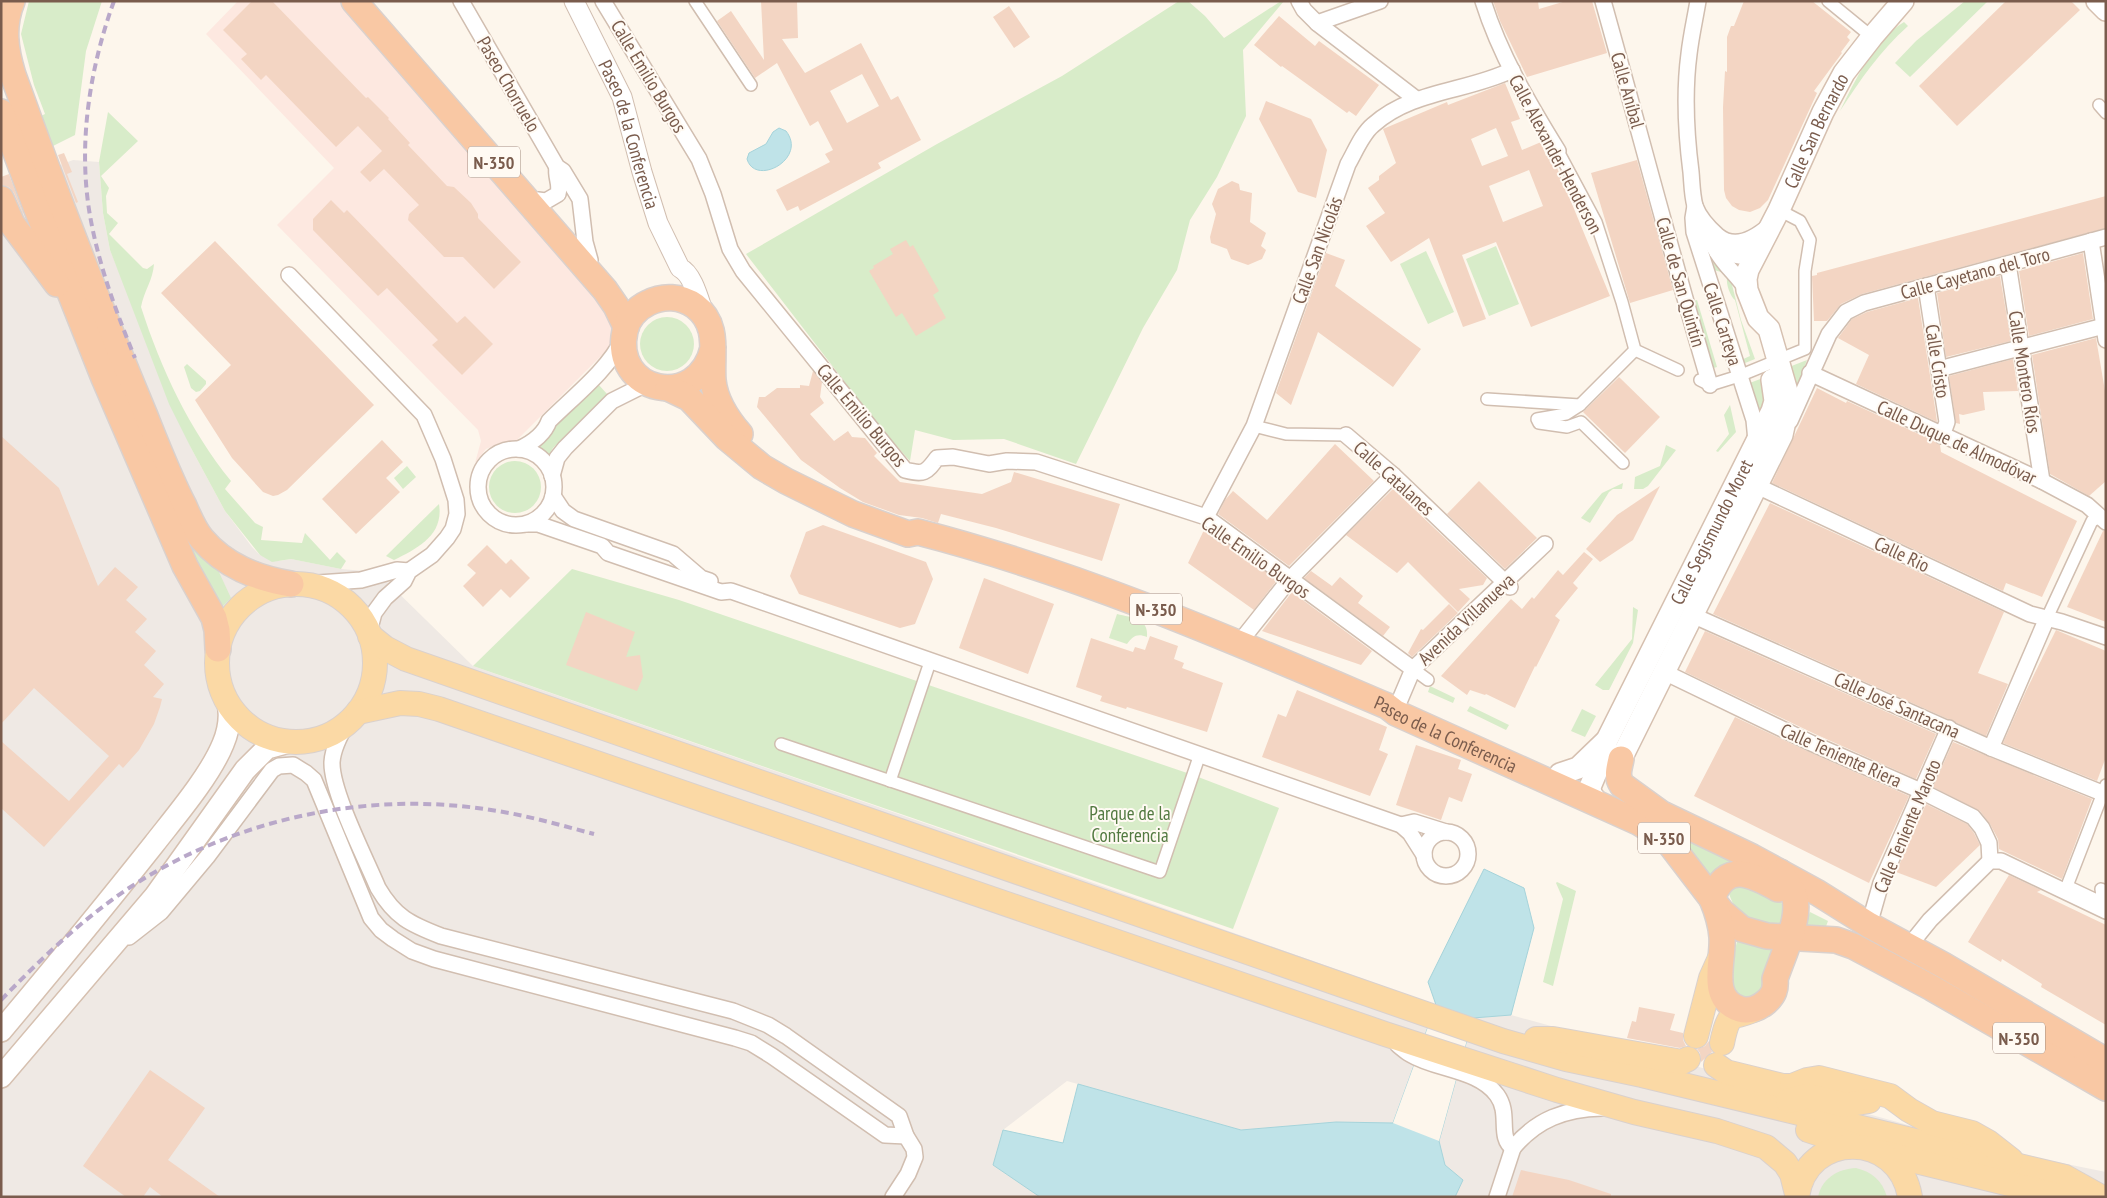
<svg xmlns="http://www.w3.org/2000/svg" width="2107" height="1198" font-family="'PT Sans Narrow',sans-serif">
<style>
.commercial{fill:#fde8e0}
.industrial{fill:#efe9e4}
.green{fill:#d8ecc9}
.water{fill:#bfe3e8;stroke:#a5d3da}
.pier{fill:#fdf6ec}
.building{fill:#f3d5c3;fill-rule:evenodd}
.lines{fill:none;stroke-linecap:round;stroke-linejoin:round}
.pedestrian-casing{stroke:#d1beb0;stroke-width:14}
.minor-casing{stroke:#d1beb0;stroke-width:18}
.tertiary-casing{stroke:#d1beb0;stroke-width:21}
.secondary-casing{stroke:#d6c0b0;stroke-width:24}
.primary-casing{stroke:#dad1cd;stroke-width:26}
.trunk-casing{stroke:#dad1cd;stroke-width:28}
.pedestrian{stroke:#fff;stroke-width:11}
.minor{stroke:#fff;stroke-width:15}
.tertiary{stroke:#fff;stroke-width:19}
.secondary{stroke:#fff;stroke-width:21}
.primary{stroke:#fbd9a5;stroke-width:24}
.trunk{stroke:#f9c8a4;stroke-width:25}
.rail{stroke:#b9a8c9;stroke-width:4;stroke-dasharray:8 5;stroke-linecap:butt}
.labels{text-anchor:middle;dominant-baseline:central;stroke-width:4;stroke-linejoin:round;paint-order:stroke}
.shield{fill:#fffaf3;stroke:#a28b7f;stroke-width:1}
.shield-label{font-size:18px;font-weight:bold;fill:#7a5c4d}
.street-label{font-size:19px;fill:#7a5c4d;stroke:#fffaf3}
.park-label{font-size:19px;fill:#537a41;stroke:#fffaf3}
</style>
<rect width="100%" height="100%" fill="#fdf6ec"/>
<path class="commercial" d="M238,1H346L611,308L617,336L607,350L516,441L502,442L486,449L475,463L481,441L478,430L277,225L334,168L206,34Z"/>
<path class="industrial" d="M73,160L99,162L103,213L110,250L191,448L225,511L252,547L260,555L279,561L291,559L341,569L377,572L473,666L950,832L1473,1018L1511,1015L2002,1151L2106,1172V1197H1455L1463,1180L1445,1165L1439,1141L1393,1123L1336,1122L1241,1130L1067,1081L1003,1130L993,1165L1040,1197H1V188Z"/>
<g class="green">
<path d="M29,1H102L86,51L75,135L53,146L41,116L45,114L34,85L21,34Z"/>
<path d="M1179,1H1188L1205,16L1224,38L1281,1H1284L1243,50L1246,116L1217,177L1190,220L1177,270L1143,328L1076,464L1004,439L953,440L915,430L910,461L878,425L746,254L937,144L1062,76Z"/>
<path d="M1965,1H1988L1910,77L1895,63L1916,41Z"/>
<path d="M1904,22L1908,26C1880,51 1860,80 1840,111C1855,81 1873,41 1904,22Z"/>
<path d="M108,112L138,141L101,176L109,188L106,196L107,213L118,223L109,234L143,268L147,269L154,264C153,280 144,291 141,307C161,369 189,429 231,481L225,489L255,523L263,527L261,540L302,543L305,533L330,560L337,552L346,561L341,569L291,559L272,562L260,555L225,511L191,448L169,404L110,250L103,213L99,162Z"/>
<path d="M1496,246L1519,304L1489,316L1466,259Z"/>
<path d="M1426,251L1454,312L1428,324L1400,264Z"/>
<path d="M1707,255L1730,277L1741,320L1755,359L1740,365L1739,361L1750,356L1735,300C1730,296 1726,284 1727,278L1724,276V273L1711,269Z"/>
<path d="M1697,300L1717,367L1710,369L1691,302Z"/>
<circle cx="667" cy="344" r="27"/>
<path d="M1807,360L1794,395L1789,367Z"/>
<path d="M187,364L206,381V384L200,391L196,392L191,388L184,367Z"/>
<path d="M1763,378L1764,402L1757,416L1747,384Z"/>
<path d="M598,384L607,394L553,448L549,455L536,446Z"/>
<path d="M1730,405L1736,432L1718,452L1716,451L1729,434L1724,415Z"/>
<path d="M1666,445L1676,450L1648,486L1643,489H1634L1635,477L1660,466Z"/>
<circle cx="515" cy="487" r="26"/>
<path d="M407,466L416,477L403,489L394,478Z"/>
<path d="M1623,483L1622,489H1613L1609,492L1590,523L1581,518L1602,493Z"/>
<path d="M439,504C444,535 418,548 394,560L386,556Z"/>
<path d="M194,547L218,570L231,598L223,606L190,551Z"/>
<path d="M572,569L679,600L1193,775L1279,808L1233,929L473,666Z"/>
<path d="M1633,607L1638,610L1633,643L1609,690H1603L1595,685L1632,639Z"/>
<path d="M1117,614C1132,618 1149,618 1147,637C1137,633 1133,636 1127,644L1109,638Z"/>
<path d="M1430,686L1455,698L1453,703L1428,692Z"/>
<path d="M1470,706L1509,725L1506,730L1467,711Z"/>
<path d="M1582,709L1596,716L1585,737L1571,731Z"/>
<path d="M1675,834L1737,862L1710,879Z"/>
<path d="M1557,882L1576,891L1553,986L1543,982L1563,899L1556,883Z"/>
<path d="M1741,885C1766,893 1783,890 1786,919L1777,926C1753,921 1738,920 1729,894L1734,888Z"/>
<path d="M1810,912L1828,921L1825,929L1807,928L1806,923Z"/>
<path d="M1738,938L1776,949L1773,970L1755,1000L1737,996L1728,976Z"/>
<path d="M1856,1168C1872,1172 1882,1180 1887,1197H1818C1822,1178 1838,1169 1856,1168Z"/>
</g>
<g class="water">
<path d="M779,128L786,131C808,159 755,187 747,159L749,153L766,144L773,132Z"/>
<path d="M1484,869L1524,888L1534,928L1511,1015L1473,1018L1439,1141L1445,1165L1463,1180L1455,1197H1040L993,1165L1003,1130L1063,1143L1078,1084L1241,1130L1336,1122L1393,1123L1436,1005L1428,982Z"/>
</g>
<path class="pier" d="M1436,1005L1473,1018L1439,1141L1393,1123Z"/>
<g class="building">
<path d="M252,1H272L366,98L368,97L389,118L388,119L410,143L408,145L447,186L454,187L471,203L478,214V218L521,262L494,289L463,257H444L408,220L409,214L419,205L384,169L370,182L360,172L382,151L358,126L336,147L266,75L261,80L241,59L247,54L223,30Z"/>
<path d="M761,1H797L798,38L782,39L805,73L861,43L891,100L898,96L921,140L878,163L881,168L800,211L798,206L787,211L776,190L830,162L825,154L833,150L818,121L810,126L777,63L755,78L717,21L731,11L764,60ZM862,74L879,106L847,123L830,91Z"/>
<path d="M1493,1H1538L1539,9L1566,1H1592L1607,53L1527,77L1500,21Z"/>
<path d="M1744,1H1812L1851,32L1847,37L1850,40L1841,52L1842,53L1814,91L1817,93L1768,200L1760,208L1750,212L1739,210L1732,206L1726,198L1724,190L1723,107L1725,71L1727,72V37L1731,26H1734Z"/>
<path d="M2006,1H2071L2080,10L1957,126L1919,86Z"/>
<path d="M1009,6L1030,37L1014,48L993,17Z"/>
<path d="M1279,16L1315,46L1319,41L1379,85L1356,116L1349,111L1347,113L1282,66L1281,67L1254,45Z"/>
<path d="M1505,83L1520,119L1511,122L1522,150L1541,142L1546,156L1549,155L1553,158L1610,296L1531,327L1496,242L1462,255L1486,319L1463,327L1429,238L1391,262L1366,226L1385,213L1368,188L1379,180V176L1396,163L1383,129L1447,102L1448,105ZM1496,128L1508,156L1482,166L1471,139ZM1529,170L1543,206L1503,222L1489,186Z"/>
<path d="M1266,101L1311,119L1327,150L1316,198L1298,192L1259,119Z"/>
<path d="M64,153L72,172L67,174L78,202L76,203L58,155Z"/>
<path d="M1637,160L1673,290L1630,303L1591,173Z"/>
<path d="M9,174L23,212V214L14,193L9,187L1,185V177Z"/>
<path d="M1232,181L1239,184L1240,190L1252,193L1250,222L1266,233L1261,246L1266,250L1262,259L1248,265L1231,259L1227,249L1211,243L1210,237L1216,214L1212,204L1218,189Z"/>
<path d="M2106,196V228L1862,294L1841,304L1827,321H1814L1812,276L1817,275V273Z"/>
<path d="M331,200L344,213L347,210L457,323L465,316L493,344L462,375L432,345L438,340L387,288L378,296L313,230V219Z"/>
<path d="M906,240L910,247L913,245L939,291L933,295L946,318L916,336L902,313L896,317L869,271L874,268L873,266L893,254L890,249Z"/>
<path d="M215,241L374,405L287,490L278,495L273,496L263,492L232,458L195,400L231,365L161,293Z"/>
<path d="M1326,253L1345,260L1335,286L1421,349L1393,387L1318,332L1291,405L1276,393Z"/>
<path d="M2083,253L2093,319L2029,336L2019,271Z"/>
<path d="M2000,276L2011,341L1946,357L1937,293Z"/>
<path d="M1918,298L1936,414L1937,422L1856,384L1869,355L1838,338L1852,319L1867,312Z"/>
<path d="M2096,338L2106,397V481L2089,496L2050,474L2032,355Z"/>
<path d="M2013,359L2018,391L1983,392L1985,410L1963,415L1959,414L1960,424L1956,423L1949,376Z"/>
<path d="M813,371L822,382L820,397L824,403L810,414L834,441L848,431L852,437L865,438L877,453L874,456L900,482L982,494L1011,482L1014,472L1120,504L1102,561L996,528L941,514L938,523L922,518L899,515L863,502L840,488L801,460L757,407L759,397H765L777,388H800V385L809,386Z"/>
<path d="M1619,377L1660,417L1625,453L1583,412Z"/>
<path d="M1817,388L1846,403L1847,401L1934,441L1940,445L1941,452L2077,521L2042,597L2006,583L2003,591L1772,483Z"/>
<path d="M1,436L59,488L98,586L115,567L138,587L126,600L147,619L135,632L156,651L144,665L164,684L153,697L162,699L160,707L154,724L139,750L123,768L119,764L44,847L1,808V741L69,801L109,756L34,688L1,724Z"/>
<path d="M382,440L403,462L386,478L400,492L356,534L322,499Z"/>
<path d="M1335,444L1374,481L1289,566L1218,514L1225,500L1233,491L1267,520Z"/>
<path d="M1479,481L1537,538L1505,569L1447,514Z"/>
<path d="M1660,486L1633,540L1600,562L1586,549L1617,515Z"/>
<path d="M1393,489L1487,578L1483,585L1459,589L1470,599L1458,612L1408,562L1397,573L1346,535Z"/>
<path d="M1770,503L2004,612L1978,673L2008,684L1986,736L1713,614Z"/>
<path d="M823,525L926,562L933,579L915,624L900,628L799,594L790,576L806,532Z"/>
<path d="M1205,528L1277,580L1254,610L1188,563Z"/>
<path d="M2103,531H2106V622L2067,607Z"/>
<path d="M487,545L506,564L511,559L530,578L510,598L501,589L483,607L463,586L476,573L467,565Z"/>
<path d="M1584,552L1593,559L1573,583L1578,588L1555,616L1560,620L1536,667L1535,666L1515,708L1486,694L1485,695L1470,690L1467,695L1441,676L1511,599L1522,609L1532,597L1534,599L1558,570L1563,575Z"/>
<path d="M1311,571L1332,586L1340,577L1363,596L1358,603L1390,627L1383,636L1304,578Z"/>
<path d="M984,578L1054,604L1028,674L959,648Z"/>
<path d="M1292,592L1372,651L1361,665L1262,631Z"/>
<path d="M1449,604L1458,613L1412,657L1408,653L1421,629L1423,630Z"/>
<path d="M586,612L635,632L626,657L640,655L643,677L637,691L566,665Z"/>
<path d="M2056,630L2106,651V757L2097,781L2003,743L2026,691Z"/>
<path d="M1705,631L1936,734L1916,779L1815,734L1685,672Z"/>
<path d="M1150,636L1178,646L1174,659L1184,663L1182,668L1223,683L1207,732L1127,707L1126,709L1100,701L1102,696L1076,687L1091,638L1133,652L1135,647L1145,650Z"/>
<path d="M1297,690L1387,727L1379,750L1388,754L1370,796L1262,757L1278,714L1286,717Z"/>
<path d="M1735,717L1807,751L1909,796L1869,883L1694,796Z"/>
<path d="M1953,742L2092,799L2062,879L1999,849L1998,839L1990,824L1980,811L1933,787Z"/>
<path d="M1416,745L1461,760L1458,769L1472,774L1462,802L1449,797L1441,820L1396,805Z"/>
<path d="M1926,804L1967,824L1974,833L1980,845L1936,887L1896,872Z"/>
<path d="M2009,875L2041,890L2037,892L2106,925V1025L2041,987L2042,984L2002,959L2001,962L1968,942Z"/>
<path d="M1639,1007L1675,1014L1670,1030L1683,1033V1040L1686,1046L1680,1048L1627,1038L1632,1021L1636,1022Z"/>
<path d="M1709,1041L1712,1052L1701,1062L1700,1053L1697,1049L1705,1046Z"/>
<path d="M150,1070L205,1108L168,1160L220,1197H163L150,1187L143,1197H126L83,1166Z"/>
<path d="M1521,1170L1569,1180L1611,1194V1197H1512Z"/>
</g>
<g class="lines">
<defs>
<g id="pedestrian">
<path d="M695,1L751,85"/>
<path d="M1828,1L1872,37"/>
<path d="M2099,105L2106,113"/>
<path d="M1558,151L1596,222L1622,302L1635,350L1678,370"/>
<path d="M1700,380L1710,385L1739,376L1805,349V271L1810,240L1800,221L1779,210"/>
<path d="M1487,399L1580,405L1635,350"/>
<path d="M1580,405L1566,414L1537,419L1539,423L1567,427L1581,422L1623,463"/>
<path d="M1254,426L1286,434L1346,435"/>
<path d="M2047,618L2092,521L2100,517"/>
<path d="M1413,669L1428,680"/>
<path d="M781,744L1160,872L1200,754"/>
<path d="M890,781L930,662"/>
<path d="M2106,785L2067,886L2103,903L2101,889L2106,891"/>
</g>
<g id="minor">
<path d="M461,1L557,167L563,171L580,199L585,242L590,260"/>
<path d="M603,1L699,159L713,194L730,249L743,271L905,470C924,475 926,473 937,458L953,457L989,464L1007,461L1036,462L1206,517L1413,669"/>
<path d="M1299,1L1304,10L1317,23L1416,99"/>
<path d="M1483,1C1500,55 1529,104 1558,151"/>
<path d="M1603,1C1639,129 1672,257 1710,385"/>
<path d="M1698,1C1695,19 1691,36 1689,54C1684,92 1686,133 1691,172C1692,183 1692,195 1695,206C1699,217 1709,228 1718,236C1735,250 1754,239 1769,226"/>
<path d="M1317,23L1380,1"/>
<path d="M538,200L546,201L558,194C561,184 555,177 557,167"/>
<path d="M1695,206L1693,218L1694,232L1754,420L1756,441"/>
<path d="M1704,226L1706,234L1717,252L1740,256L1759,249"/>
<path d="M2091,241L2106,340"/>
<path d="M1717,252C1725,266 1738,276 1747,290"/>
<path d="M2008,264L2042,481"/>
<path d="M289,275L424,415L443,459L456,500L457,514L453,529L447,538L432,555L409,571L404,581L385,598L374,613L369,632"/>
<path d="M1926,286L1947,422L1942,436"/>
<path d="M1939,369L2104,326"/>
<path d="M1810,373L2042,481L2087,505L2106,522"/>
<path d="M1790,421L1829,334L1846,312L1864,303L2106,237"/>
<path d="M1346,435L1393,475L1510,587"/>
<circle cx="516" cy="487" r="38"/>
<path d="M519,449C532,443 544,435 549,421C573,397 608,370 623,339"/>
<path d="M552,476L557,458L565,448L612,401L648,383"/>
<path d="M1757,486L2030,614L2062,622L2106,637"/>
<path d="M553,496L563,511L574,519L673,554L701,578L710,581"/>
<path d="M1206,517L1254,426L1348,164C1355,152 1362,134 1373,125C1412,90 1467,92 1512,70"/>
<path d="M527,524H538L602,546L608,553L721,592L731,591L1401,825L1410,833L1424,855"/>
<path d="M304,584L361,580L397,570L409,571"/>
<path d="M1692,615L1991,748L2102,793"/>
<path d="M1239,643L1289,580L1393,475"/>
<path d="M1664,672L1811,743L1921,791L1973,817L1982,828L1989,843L1990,861"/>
<path d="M1399,702L1413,669L1545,544"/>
<path d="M347,723C340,735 333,748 332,762C331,791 366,859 378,888C395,917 410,924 441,936L733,1011L768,1025L786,1036L899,1116L906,1136L914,1149L915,1157L908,1174L893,1197"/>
<path d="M1991,748L2047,618"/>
<path d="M1401,825L1414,822L1446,832"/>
<circle cx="1446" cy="854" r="22"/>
<path d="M1869,925L1881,883L1949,728"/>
<path d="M129,937L161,912L207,857L272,770L279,766L293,765L306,773L314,780L371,918L381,930L393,939L412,951L434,959L735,1038L751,1043L772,1056L885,1135L906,1136"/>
<path d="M1909,946L1930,920L1990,861H2001L2106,911"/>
<path d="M1398,1045C1402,1048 1406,1052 1410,1054C1436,1070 1478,1069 1497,1095C1511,1114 1497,1137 1513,1148C1537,1119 1565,1109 1602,1108"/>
<path d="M1497,1197L1513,1148"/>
</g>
<g id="tertiary">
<path id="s1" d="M574,1L622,97L642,172L658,223L680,268C693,274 699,300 704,314"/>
</g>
<g id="secondary">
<path d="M2097,1L2106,10"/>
<path id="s2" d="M1621,759L1782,435L1787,412L1788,395L1769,329L1758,318L1747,290L1746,279L1748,270L1779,210L1823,112L1844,73L1872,37L1903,1"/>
<path d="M1560,774L1578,768L1605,742"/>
<path id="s3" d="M1597,802L1591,794L1590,787L1603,756L1607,740L1772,411L1775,401L1772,380"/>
<path d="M1,1031C53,969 104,907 154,844C175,817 210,776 223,744C229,730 231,718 228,703"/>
<path d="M1,1077L155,896L245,770L267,748L289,742"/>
</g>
<g id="primary">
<circle cx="296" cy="663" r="79"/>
<path d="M370,636L385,648L406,659L1503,1041L1566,1059L1642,1075L2065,1177L2101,1197"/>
<path d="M358,712L400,703L419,704L439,709L1385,1034L1557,1090L1634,1112L1717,1131L1766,1147L1785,1163L1792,1174L1797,1194"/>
<path d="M1696,1036L1711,978L1720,958"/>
<path d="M1536,1039H1553L1682,1062L1688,1059"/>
<path d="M1722,1043C1730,1005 1733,1022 1759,1007"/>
<path d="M1716,1065L1726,1072L1783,1086H1807"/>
<path d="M1792,1086L1807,1080L1819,1078L1890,1096L1909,1110L1932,1123L1972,1133L1988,1142L2011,1160"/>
<path d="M1788,1101L1808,1096L1845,1105L1869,1101"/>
<path d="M1808,1130L1856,1146"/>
<path d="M1879,1152L2059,1196H2096"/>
<path d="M1797,1197C1806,1130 1899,1130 1910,1197"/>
</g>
<g id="trunk">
<path d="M12,1C2,26 5,49 13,75C54,190 98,303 145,416C157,446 169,477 184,506C189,517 194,530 202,539C225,566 256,578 291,584"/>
<path d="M354,1L605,290L616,306L626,327"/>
<path d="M1,112L36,207L104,378L185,566L214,618L217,630L218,649"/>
<path d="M1,199L12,224L57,284"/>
<path d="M713,348C698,412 611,393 625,331C627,319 637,308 648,303C663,295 681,296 695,306C720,325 711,353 713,380C715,401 727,419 740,434"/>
<path id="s4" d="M668,388L689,398L727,438L762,467L786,481L853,514L908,534L918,532C1081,574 1232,640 1387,706L1396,713L1638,822L1662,837L1670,844L1722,912L1742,929L1767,936L1836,940L1853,946L1932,988L2106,1088"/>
<path d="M1621,759C1619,769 1616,776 1622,785L1662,814L1752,857L1818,893L1869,925L1943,965L2106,1061"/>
<path d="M1778,889C1751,874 1726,861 1712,899C1717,911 1721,923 1722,937C1724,960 1708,999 1740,1009C1749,1012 1759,1008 1766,1002C1774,995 1776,989 1775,979C1782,958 1800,920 1795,899C1793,889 1786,880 1780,872"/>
</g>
</defs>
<use href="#pedestrian" class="pedestrian-casing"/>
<use href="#minor" class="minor-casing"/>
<use href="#tertiary" class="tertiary-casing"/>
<use href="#secondary" class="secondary-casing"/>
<use href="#primary" class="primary-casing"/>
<use href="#trunk" class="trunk-casing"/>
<use href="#pedestrian" class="pedestrian"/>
<use href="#minor" class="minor"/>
<use href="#tertiary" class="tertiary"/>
<use href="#secondary" class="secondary"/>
<use href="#primary" class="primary"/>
<use href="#trunk" class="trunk"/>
<g class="rail">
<path d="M114,1C89,70 77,148 91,221C100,269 117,314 135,358"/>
<path d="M1,1000C41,959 81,920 129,888C234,819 366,790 491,810C526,815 560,825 594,834"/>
</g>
</g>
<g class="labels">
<g class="shield">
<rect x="468" y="146.5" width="52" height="31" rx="4"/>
<rect x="1130" y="593.5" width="52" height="31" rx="4"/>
<rect x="1638" y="822.5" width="52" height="31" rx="4"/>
<rect x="1993" y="1022.5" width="52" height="31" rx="4"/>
</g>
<g class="shield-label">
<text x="494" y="162">N-350</text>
<text x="1156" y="609">N-350</text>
<text x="1664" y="838">N-350</text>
<text x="2019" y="1038">N-350</text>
</g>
<g class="street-label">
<text transform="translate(649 76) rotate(59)">Calle Emilio Burgos</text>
<text transform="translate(509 84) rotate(60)">Paseo Chorruelo</text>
<text transform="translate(1628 90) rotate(74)">Calle Aníbal</text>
<text stroke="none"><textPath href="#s2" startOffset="692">Calle San Bernardo</textPath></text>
<text stroke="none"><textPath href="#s1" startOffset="145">Paseo de la Conferencia</textPath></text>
<text transform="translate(1556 154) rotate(62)">Calle Alexander Henderson</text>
<text transform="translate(1317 250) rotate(-70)">Calle San Nicolás</text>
<text transform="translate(1975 273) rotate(-15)">Calle Cayetano del Toro</text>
<text transform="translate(1681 282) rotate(74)">Calle de San Quintín</text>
<text transform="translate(1723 324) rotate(72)">Calle Carteya</text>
<text transform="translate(1938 361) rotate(81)">Calle Cristo</text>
<text transform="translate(2025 372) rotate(81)">Calle Montero Ríos</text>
<text transform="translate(862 415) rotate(50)">Calle Emilio Burgos</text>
<text transform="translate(1957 442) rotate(25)">Calle Duque de Almodóvar</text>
<text transform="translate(1394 478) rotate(42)">Calle Catalanes</text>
<text stroke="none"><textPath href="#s3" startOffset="300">Calle Segismundo Moret</textPath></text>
<text transform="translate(1902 554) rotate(25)">Calle Rio</text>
<text transform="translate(1256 557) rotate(35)">Calle Emilio Burgos</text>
<text transform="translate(1466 619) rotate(-43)">Avenida Villanueva</text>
<text transform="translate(1897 705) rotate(24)">Calle José Santacana</text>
<text stroke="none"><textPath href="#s4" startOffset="861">Paseo de la Conferencia</textPath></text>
<text transform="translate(1841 755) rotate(24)">Calle Teniente Riera</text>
<text transform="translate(1907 826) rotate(-67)">Calle Teniente Maroto</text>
</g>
<g class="park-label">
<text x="1130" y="813">Parque de la<tspan x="1130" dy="22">Conferencia</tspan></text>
</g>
</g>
<rect width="2107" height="1198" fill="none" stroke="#7a5c4d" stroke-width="5"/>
</svg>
